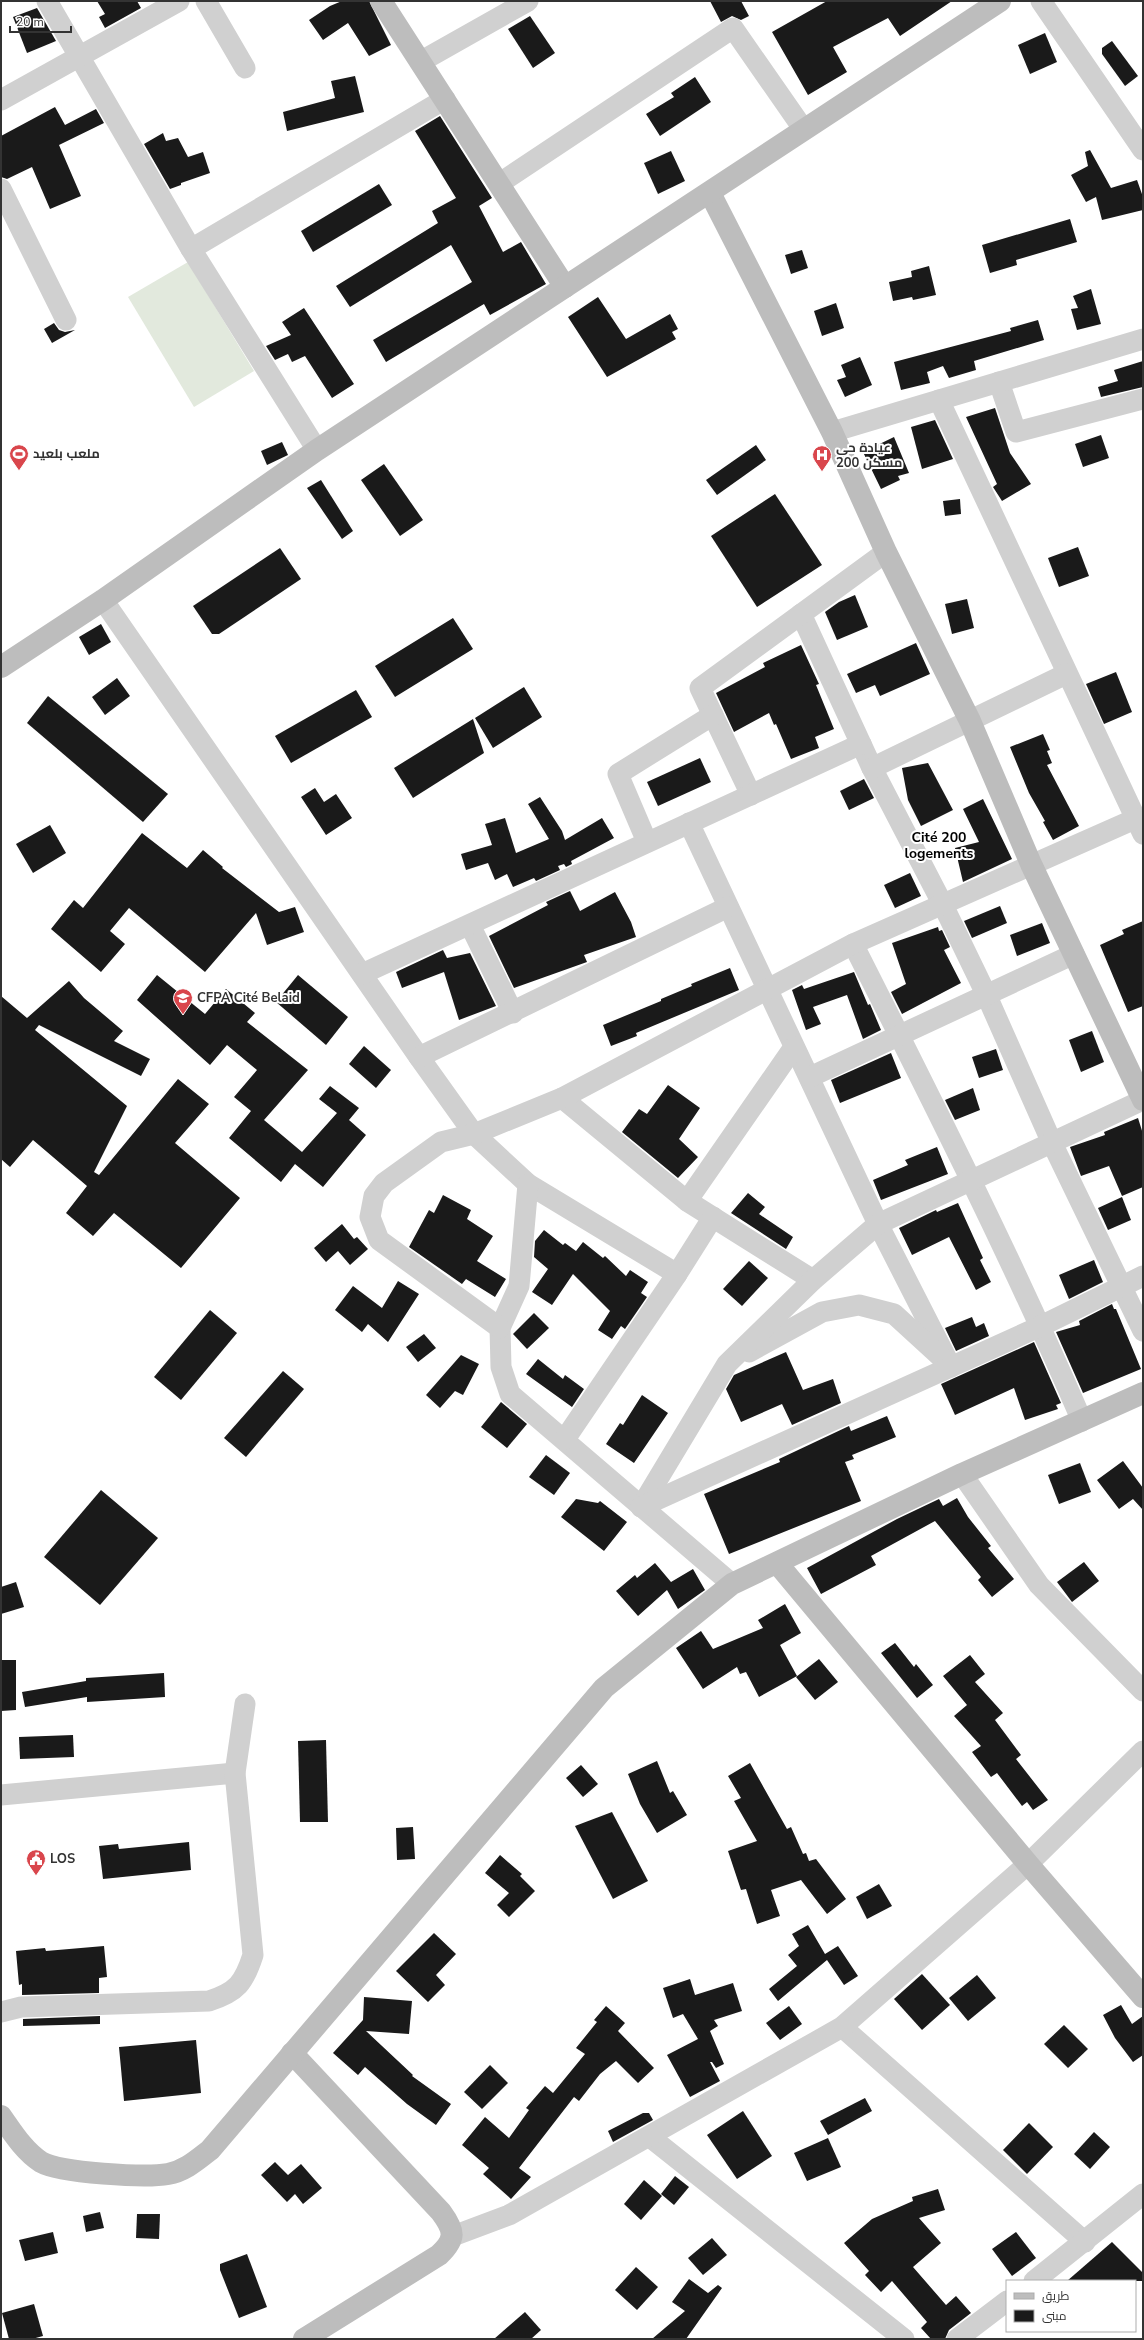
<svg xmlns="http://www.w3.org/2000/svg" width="1144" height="2340" font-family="'Nunito Sans',Cairo,sans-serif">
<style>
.grass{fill:#e2e9dd}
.building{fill:#1a1a1a}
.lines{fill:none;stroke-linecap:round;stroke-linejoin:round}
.street{stroke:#d0d0d0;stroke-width:21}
.secondary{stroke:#bdbdbd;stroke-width:22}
.labels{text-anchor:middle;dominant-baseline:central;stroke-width:4;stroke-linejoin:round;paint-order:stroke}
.poi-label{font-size:13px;font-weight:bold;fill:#333;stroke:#fff;text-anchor:start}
.neighbourhood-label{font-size:14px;font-weight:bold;fill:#000;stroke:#fff}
</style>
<rect width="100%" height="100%" fill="#fff"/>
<path class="grass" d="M188,262L254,371L194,407L128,297Z"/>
<g class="building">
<path d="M97,1H137L141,8L105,28L99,17L105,14Z"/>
<path d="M342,1H369L391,45L369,56L348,23L323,40L309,20L330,6Z"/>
<path d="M710,1H741L749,16L741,20L732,16L721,22Z"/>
<path d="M827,1H952L900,36L888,18L833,47L847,72L808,95L772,32Z"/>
<path d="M37,8L56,41L27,53L13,17Z"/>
<path d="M530,16L555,53L533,68L508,29Z"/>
<path d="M1045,33L1057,62L1030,74L1018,45Z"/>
<path d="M1112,41L1138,76L1125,86L1102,54V48Z"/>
<path d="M355,76L364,112L287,131L283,112L335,98L331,81Z"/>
<path d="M695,77L711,102L660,136L646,114L674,97L671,93Z"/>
<path d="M55,107L65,125L96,109L104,123L59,145L81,196L50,209L32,167L7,179L1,177V136Z"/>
<path d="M440,116L492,198L479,206L503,252L521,242L546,284L490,315L484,304L386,362L373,340L472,282L451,245L350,307L336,286L438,223L432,211L456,198L415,131Z"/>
<path d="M163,133L166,141L178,138L188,157L203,152L210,173L181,183V185L170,189L144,144Z"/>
<path d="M1090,150L1111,188L1137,180L1143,197V210L1102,220L1096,197L1086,202L1071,175L1088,166L1085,152Z"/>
<path d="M671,151L685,181L658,194L644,163Z"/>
<path d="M379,184L392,205L313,252L301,231Z"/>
<path d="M1070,219L1077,242L1016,260L1017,265L990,273L982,245Z"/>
<path d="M802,250L808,268L791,274L785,255Z"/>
<path d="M929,266L936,295L913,300L912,297L893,301L889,282L912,277L911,271Z"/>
<path d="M1091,289L1101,324L1077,330L1071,309L1078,308L1073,296Z"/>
<path d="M598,297L626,339L670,314L678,329L672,332L676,339L607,377L568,317Z"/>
<path d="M836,303L844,328L822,336L814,311Z"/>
<path d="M304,308L354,384L332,398L305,356L292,362L288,354L275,360L266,346L291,335L282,322Z"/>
<path d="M1038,320L1044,340L974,361L976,370L949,378L943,366L927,372L930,383L901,390L894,362L1011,331L1010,328Z"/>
<path d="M54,323L59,330L65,332L75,330L52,343L44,329Z"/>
<path d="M860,357L872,385L845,397L837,380L846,377L841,365Z"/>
<path d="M1143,361V387L1101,397L1098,387L1118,381L1114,370Z"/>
<path d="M995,408L1010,453L1031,484L1002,501L993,487L997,484L966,417Z"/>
<path d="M935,420L953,459L922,469L911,427Z"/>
<path d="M1101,435L1109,458L1083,467L1075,444Z"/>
<path d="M894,437L909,473L898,476L900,480L881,489L863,452Z"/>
<path d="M282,442L288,455L267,465L261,451Z"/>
<path d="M756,445L766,460L717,495L706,480Z"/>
<path d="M384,464L423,520L400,536L361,480Z"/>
<path d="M321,480L353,531L342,539L307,488Z"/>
<path d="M775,494L822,565L757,607L711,536Z"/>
<path d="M960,499L961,514L945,516L943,501Z"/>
<path d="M1078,547L1089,576L1059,587L1048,558Z"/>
<path d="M280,548L301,579L219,634H212L193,606Z"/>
<path d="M855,595L868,627L837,640L825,612L839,602Z"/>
<path d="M967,599L974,628L952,634L945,604Z"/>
<path d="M453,618L473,649L395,697L375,666Z"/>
<path d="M101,624L111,642L89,655L79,637Z"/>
<path d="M916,643L930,674L880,696L875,685L856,693L847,674Z"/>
<path d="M801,645L819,684L816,685L834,729L815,737L819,748L791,759L776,724L774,725L769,713L734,732L716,693L765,667L763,663Z"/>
<path d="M1116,672L1132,712L1104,724L1086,684Z"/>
<path d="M117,678L130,696L105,715L92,697Z"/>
<path d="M524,687L542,717L493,748L475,718Z"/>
<path d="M356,690L372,717L291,763L275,736Z"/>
<path d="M48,696L168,794L143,822L27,723Z"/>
<path d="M473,719L484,753L413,798L394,768Z"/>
<path d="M1043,734L1050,750L1047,751L1052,763L1047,765L1079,826L1053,840L1043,822L1045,821L1029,793L1010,747Z"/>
<path d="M700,758L711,782L658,806L647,782Z"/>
<path d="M928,763L953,810L921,826L908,800L902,768Z"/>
<path d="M864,779L874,798L849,810L840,791Z"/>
<path d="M315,788L324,802L336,794L352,818L326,835L301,797Z"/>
<path d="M540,797L562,831L565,840L602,818L614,838L571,861L572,864L566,867L564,864L558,866L560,870L536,881L534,878L513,887L507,874L495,880L488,863L466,870L461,854L492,845L485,824L505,818L516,853L549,839L528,804Z"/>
<path d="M983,799L1012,859L963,882L955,848L979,842L963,809Z"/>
<path d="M50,825L66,853L33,873L16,844Z"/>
<path d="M142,833L187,868L203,850L223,867L222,868L279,912L295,907L304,932L267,945L256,913L205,972L129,908L110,931L125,944L101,972L51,929L74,900L83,908Z"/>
<path d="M910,873L921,896L895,908L884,885Z"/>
<path d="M570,891L580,911L615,892L631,922L636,937L584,955L587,962L514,988L489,936L548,905L546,902Z"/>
<path d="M1000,906L1007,923L972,938L964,921Z"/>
<path d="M1143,921V1006L1128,1012L1100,945L1124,934L1122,930Z"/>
<path d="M1042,923L1050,943L1017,956L1010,935Z"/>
<path d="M938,927L939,931L942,930L950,947L944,950L961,983L902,1014L891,992L906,984L892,943Z"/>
<path d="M443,950L447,958L470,953L496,1006L459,1020L444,972L402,988L396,972Z"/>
<path d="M730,968L739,990L636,1033L637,1036L611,1046L603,1025L661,1001V999L692,986L691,984Z"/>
<path d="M854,972L868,1005L870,1004L881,1030L863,1039L847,995L813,1007L821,1024L806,1030L792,990L802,985L804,989Z"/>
<path d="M157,975L205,1014L226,989L255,1013L247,1022L308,1070L264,1120L302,1152L337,1113L319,1099L330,1086L359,1108L349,1120L366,1135L323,1187L295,1164L281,1182L229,1138L251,1111L234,1097L257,1070L227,1045L210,1065L137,1000Z"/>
<path d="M298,975L348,1017L326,1045L276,1002Z"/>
<path d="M69,981L84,998L123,1031L114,1041L150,1059L141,1076L39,1025L35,1030L127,1106L94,1172L99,1175L178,1079L209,1104L175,1143L240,1198L181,1268L114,1213L93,1236L66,1213L87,1186L33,1140L10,1167L1,1159V996L27,1018Z"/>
<path d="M1092,1031L1104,1062L1081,1072L1069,1040Z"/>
<path d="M364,1046L391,1070L376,1088L349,1064Z"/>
<path d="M996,1049L1003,1070L979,1078L972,1057Z"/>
<path d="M891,1053L901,1078L840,1103L831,1080Z"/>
<path d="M668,1085L700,1108L679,1139L698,1157L678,1178L622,1132L639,1109L647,1114Z"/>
<path d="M973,1088L980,1110L955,1120L945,1100Z"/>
<path d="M1138,1118L1143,1134V1187L1122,1196L1109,1166L1081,1176L1070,1147L1105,1135L1104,1132Z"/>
<path d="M937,1147L948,1174L881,1200L873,1180L908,1165L905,1160Z"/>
<path d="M748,1193L765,1207L759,1214L793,1237L786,1249L731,1213Z"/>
<path d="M443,1195L471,1210L467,1219L493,1236L477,1261L506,1279L495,1297L466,1279L462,1284L409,1247L429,1210L434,1213Z"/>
<path d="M1122,1197L1131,1220L1108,1230L1098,1208Z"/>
<path d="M958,1203L983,1258L980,1260L991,1282L976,1290L949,1237L912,1255L899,1228L936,1210L937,1212Z"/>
<path d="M342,1224L354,1239L357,1237L368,1249L350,1265L338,1251L326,1262L314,1248Z"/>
<path d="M544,1230L563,1245L565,1243L576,1251L583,1242L603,1258L605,1256L626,1276L630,1270L648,1282L641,1293L647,1297L625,1329L621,1326L612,1339L598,1330L610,1311L573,1274L552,1305L532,1292L548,1269L534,1257L535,1241Z"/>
<path d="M1094,1260L1103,1282L1069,1299L1059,1275Z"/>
<path d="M749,1261L768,1278L742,1306L723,1289Z"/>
<path d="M398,1281L419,1294L388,1342L368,1324L362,1332L335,1310L353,1286L382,1308Z"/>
<path d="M1112,1304L1114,1309H1116L1141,1369L1083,1393L1056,1332L1080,1325L1079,1321Z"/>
<path d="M210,1310L237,1333L181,1400L154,1377Z"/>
<path d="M534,1313L549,1328L527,1349L513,1334Z"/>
<path d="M972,1317L976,1327L984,1323L989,1336L956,1351L945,1328Z"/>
<path d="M424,1334L436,1348L418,1362L406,1347Z"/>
<path d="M1034,1342L1061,1403L1056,1405L1058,1409L1025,1420L1014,1388L955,1415L941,1384Z"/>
<path d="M786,1352L803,1390L833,1379L841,1403L792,1425L782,1404L741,1422L726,1389L734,1375Z"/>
<path d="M461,1355L479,1364L463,1395L455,1391L440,1408L426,1395Z"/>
<path d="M538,1359L563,1379L565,1375L584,1389L572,1407L526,1374Z"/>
<path d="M283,1371L304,1389L246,1457L224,1438Z"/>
<path d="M642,1395L668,1413L634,1463L606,1444L620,1423L623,1425Z"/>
<path d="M501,1402L527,1424L507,1448L481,1427Z"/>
<path d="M887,1416L896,1437L852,1455L854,1459L845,1462L861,1501L729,1554L704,1494L780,1462L779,1459L849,1426L851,1431Z"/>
<path d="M546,1455L570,1473L554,1495L529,1477Z"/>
<path d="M1123,1461L1143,1488V1510L1133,1499L1119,1509L1097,1480Z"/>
<path d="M1080,1463L1091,1492L1059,1504L1048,1475Z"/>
<path d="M101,1490L158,1538L100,1605L44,1557Z"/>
<path d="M957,1498L968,1517L991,1546L988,1548L1014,1579L992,1597L978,1580L981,1577L935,1521L871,1556L876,1565L821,1594L807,1568L897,1519L939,1499L943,1506Z"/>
<path d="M576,1499L598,1503L600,1501L627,1522L604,1551L561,1517Z"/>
<path d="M1084,1562L1099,1581L1072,1602L1057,1582Z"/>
<path d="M655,1563L671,1582L693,1569L705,1590L678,1609L667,1590L638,1616L616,1591L635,1575L637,1578Z"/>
<path d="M16,1582L24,1607L1,1614V1587Z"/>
<path d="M785,1604L801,1633L780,1645L797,1676L759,1697L746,1672L740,1674L737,1667L703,1689L676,1648L701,1631L713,1649L763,1628L758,1620Z"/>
<path d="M895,1643L914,1667L916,1664L933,1685L917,1698L881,1653Z"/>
<path d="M970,1655L985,1674L975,1682L1003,1713L995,1720L1021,1755L1016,1759L1048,1800L1033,1810L1027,1802L1022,1806L997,1773L991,1777L972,1752L981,1746L954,1716L967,1705L943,1676Z"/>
<path d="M819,1659L838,1682L815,1700L796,1677Z"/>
<path d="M1,1660H16V1710L1,1711Z"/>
<path d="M164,1673L165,1697L87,1702V1697L25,1707L22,1692L86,1681V1678Z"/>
<path d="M73,1735L74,1757L20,1759L19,1737Z"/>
<path d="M326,1740L328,1822H300L298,1741Z"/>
<path d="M657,1761L670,1793L673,1791L687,1815L657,1833L640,1804L628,1774Z"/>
<path d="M750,1763L787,1829L791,1827L803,1854L806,1853L809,1861L816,1859L846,1899L827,1914L801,1880L771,1890L780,1916L757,1924L746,1889L741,1890L728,1851L757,1841L734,1801L741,1798L728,1776Z"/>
<path d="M581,1765L598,1784L583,1797L566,1778Z"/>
<path d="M612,1812L648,1881L613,1899L575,1826Z"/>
<path d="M413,1827L415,1859L397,1860L396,1828Z"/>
<path d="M189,1842L191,1870L103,1879L99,1846L118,1844L119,1849Z"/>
<path d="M500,1855L522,1874L520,1876L535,1891L509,1917L497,1905L509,1893L485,1873Z"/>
<path d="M879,1884L892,1906L867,1919L856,1897Z"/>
<path d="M808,1925L825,1954L838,1946L858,1976L844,1985L827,1960L778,2001L769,1989L797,1966L788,1955L799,1946L792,1934Z"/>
<path d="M434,1933L456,1954L436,1975L445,1985L428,2002L396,1971Z"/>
<path d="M104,1946L107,1977L99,1978V1993L22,1995V1984L19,1985L16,1951L45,1948L46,1951Z"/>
<path d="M922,1974L950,2005L922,2030L894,1999Z"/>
<path d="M977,1975L996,1998L968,2021L949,1998Z"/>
<path d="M690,1979L695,1995L733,1983L742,2011L714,2020L718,2026L710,2031L724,2064L716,2068L712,2062H710L720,2081L690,2097L667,2055L698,2039L683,2014L673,2018L663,1988Z"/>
<path d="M364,1997L412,2001L409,2034L366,2031L413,2075L412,2076L451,2104L436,2125L407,2104L365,2067L358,2075L333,2053L363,2020Z"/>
<path d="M1121,2005L1132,2024L1143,2016V2055L1133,2062L1115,2038L1103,2015Z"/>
<path d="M606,2006L625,2023L618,2031L654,2068L638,2083L616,2061L600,2074L579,2101L574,2097L519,2168L531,2177L511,2199L483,2174L489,2168L462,2145L485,2117L509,2138L529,2110L526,2108L545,2086L553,2093L585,2054L576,2048L597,2022L594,2020Z"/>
<path d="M789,2006L802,2024L780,2040L766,2023Z"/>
<path d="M100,2016V2024L23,2026V2019Z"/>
<path d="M1064,2025L1088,2049L1068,2068L1044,2044Z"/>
<path d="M196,2040L201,2093L124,2101L119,2047Z"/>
<path d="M490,2065L508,2083L482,2109L464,2092Z"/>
<path d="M865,2098L872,2111L828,2135L820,2121Z"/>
<path d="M743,2111L772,2156L737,2179L707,2135Z"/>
<path d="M643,2113H649L653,2120L613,2142L608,2131Z"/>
<path d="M1029,2123L1053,2147L1027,2174L1003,2150Z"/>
<path d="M1094,2132L1110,2147L1090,2169L1074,2154Z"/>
<path d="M828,2138L841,2167L807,2181L794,2153Z"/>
<path d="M275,2162L288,2175L301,2164L322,2188L303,2204L295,2194L287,2202L261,2175Z"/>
<path d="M675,2176L689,2187L674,2205L661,2194Z"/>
<path d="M644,2180L662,2196L641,2220L624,2204Z"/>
<path d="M938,2189L945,2210L919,2218L941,2243L913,2267L946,2305L956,2296L971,2313L949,2330L945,2339H931L921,2328L927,2322L892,2281L881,2292L865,2275L869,2271L844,2243L872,2219L913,2201L912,2197Z"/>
<path d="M100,2212L104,2228L86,2232L83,2216Z"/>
<path d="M137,2214H160L159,2239L136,2238Z"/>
<path d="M53,2232L58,2253L25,2261L19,2240Z"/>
<path d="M1016,2232L1036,2258L1012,2276L992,2249Z"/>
<path d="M712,2238L727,2255L703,2275L688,2258Z"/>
<path d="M1112,2242L1143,2273V2281H1067Z"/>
<path d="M247,2254L267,2307L239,2318L220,2270V2264Z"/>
<path d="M636,2267L658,2287L637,2310L615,2290Z"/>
<path d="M689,2279L708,2293L718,2285L722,2288L686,2339H652L685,2311L672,2302Z"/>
<path d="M34,2304L43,2336L32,2339H9L2,2313Z"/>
<path d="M525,2312L541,2330L531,2339H494Z"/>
</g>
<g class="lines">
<g class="street">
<path d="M47,1L191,249L317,450"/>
<path d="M206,1L245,68"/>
<path d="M1041,1L1143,150"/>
<path d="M420,62L528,1"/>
<path d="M1,100L179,1"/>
<path d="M500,183L733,28L804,130"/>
<path d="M1,189L66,320"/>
<path d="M191,249L445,99"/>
<path d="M999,382L1016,432L1143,399"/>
<path d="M939,400L1143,834"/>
<path d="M832,432L1143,339"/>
<path d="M103,600L419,1057L474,1134L528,1184L677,1274"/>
<path d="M801,614L872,768L942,903L986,994L1052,1143L1143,1331"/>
<path d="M872,768L1066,674"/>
<path d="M751,795L700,688L886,552"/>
<path d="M689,823L878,1224L951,1367"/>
<path d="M647,842L618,774L713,715"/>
<path d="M470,925L513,1013"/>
<path d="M853,944C933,1102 1012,1259 1082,1421"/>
<path d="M362,974L861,744"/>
<path d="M419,1057L728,907"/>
<path d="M810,1077L1074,954"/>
<path d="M562,1098L687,1201L813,1280"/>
<path d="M528,1184L519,1286L500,1328L501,1367L510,1394L732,1584"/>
<path d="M687,1201L794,1047"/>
<path d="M500,1328L379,1240L370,1217L374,1196L384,1183L441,1142L474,1134L562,1098L853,944L1135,819"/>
<path d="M749,1352L822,1312L859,1305L894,1314L941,1357"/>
<path d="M565,1439L677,1274L713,1217"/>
<path d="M962,1474L1039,1585L1143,1691"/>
<path d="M641,1507L727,1364L813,1280L878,1224L1143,1100"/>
<path d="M641,1507L1041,1326L1143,1276"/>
<path d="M1,1795L235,1773"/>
<path d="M1,2012L21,2007L209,2001C237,1992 244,1983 253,1955L235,1773L245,1704"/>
<path d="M842,2027L1085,2242"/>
<path d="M650,2137L904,2339"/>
<path d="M453,2236L509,2215L842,2027L1028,1864L1143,1751"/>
<path d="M1034,2281L1143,2194"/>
<path d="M957,2339L1007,2301"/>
</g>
<g class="secondary">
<path d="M381,1L565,287"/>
<path d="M710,193L832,432L886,552L970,721L1031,864L1143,1100"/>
<path d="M1,667L103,600L317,450L1000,1"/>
<path d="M777,1563L1028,1864L1143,1997"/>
<path d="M292,2053L441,2212C455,2231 456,2239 439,2255L304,2339"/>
<path d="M1,2116C13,2133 24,2151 41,2162C60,2173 146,2178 168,2174C185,2171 197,2160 210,2150L604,1688L732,1584L962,1474L1143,1393"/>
</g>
</g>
<defs>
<symbol id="stadium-pin" viewBox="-11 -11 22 30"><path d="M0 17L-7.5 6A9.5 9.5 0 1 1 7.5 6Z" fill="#d9464c" stroke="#fff"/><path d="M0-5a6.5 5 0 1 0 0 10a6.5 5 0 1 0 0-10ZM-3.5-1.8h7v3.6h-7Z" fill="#fff"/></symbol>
<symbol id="hospital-pin" viewBox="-11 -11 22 30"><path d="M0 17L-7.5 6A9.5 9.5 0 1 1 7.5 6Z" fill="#d9464c" stroke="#fff"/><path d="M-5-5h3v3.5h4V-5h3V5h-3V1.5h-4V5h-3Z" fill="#fff"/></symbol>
<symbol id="university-pin" viewBox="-11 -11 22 30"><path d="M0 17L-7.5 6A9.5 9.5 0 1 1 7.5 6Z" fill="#d9464c" stroke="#fff"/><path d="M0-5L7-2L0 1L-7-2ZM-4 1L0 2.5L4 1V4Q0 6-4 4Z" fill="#fff"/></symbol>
<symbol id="civic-pin" viewBox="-11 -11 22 30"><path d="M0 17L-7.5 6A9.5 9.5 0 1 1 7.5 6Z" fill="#d9464c" stroke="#fff"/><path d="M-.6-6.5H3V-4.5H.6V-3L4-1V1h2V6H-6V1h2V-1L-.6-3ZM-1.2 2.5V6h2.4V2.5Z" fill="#fff"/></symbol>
</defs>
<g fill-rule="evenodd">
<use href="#stadium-pin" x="8" y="443" width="22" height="30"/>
<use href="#hospital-pin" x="811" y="444" width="22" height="30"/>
<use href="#university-pin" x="172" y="987" width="22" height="30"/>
<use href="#civic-pin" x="25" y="1848" width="22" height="30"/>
</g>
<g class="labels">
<g class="poi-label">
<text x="836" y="448">عيادة حي<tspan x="836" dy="15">200 مسكن</tspan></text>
<text x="33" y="454">ملعب بلعيد</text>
<text x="197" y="998">CFPA Cité Belaid</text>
<text x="50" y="1859">LOS</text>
</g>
<g class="neighbourhood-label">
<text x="939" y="837">Cité 200<tspan x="939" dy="16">logements</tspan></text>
</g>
</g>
<rect width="1144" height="2340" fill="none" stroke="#333333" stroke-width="4"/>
<rect x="1006" y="2280" width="130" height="52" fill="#ffffff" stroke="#adadad"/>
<rect x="1014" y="2293" width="20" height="6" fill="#bdbdbd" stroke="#adadad"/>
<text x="1042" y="2300" font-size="12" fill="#333333">طريق</text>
<rect x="1014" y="2310" width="20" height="12" fill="#1a1a1a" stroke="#adadad"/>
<text x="1042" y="2320" font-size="12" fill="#333333">مبنى</text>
<path d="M10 26v6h61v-6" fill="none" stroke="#333333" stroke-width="2"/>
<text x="16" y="26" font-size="12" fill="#333333" stroke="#ffffff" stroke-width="3" paint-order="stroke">20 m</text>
</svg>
